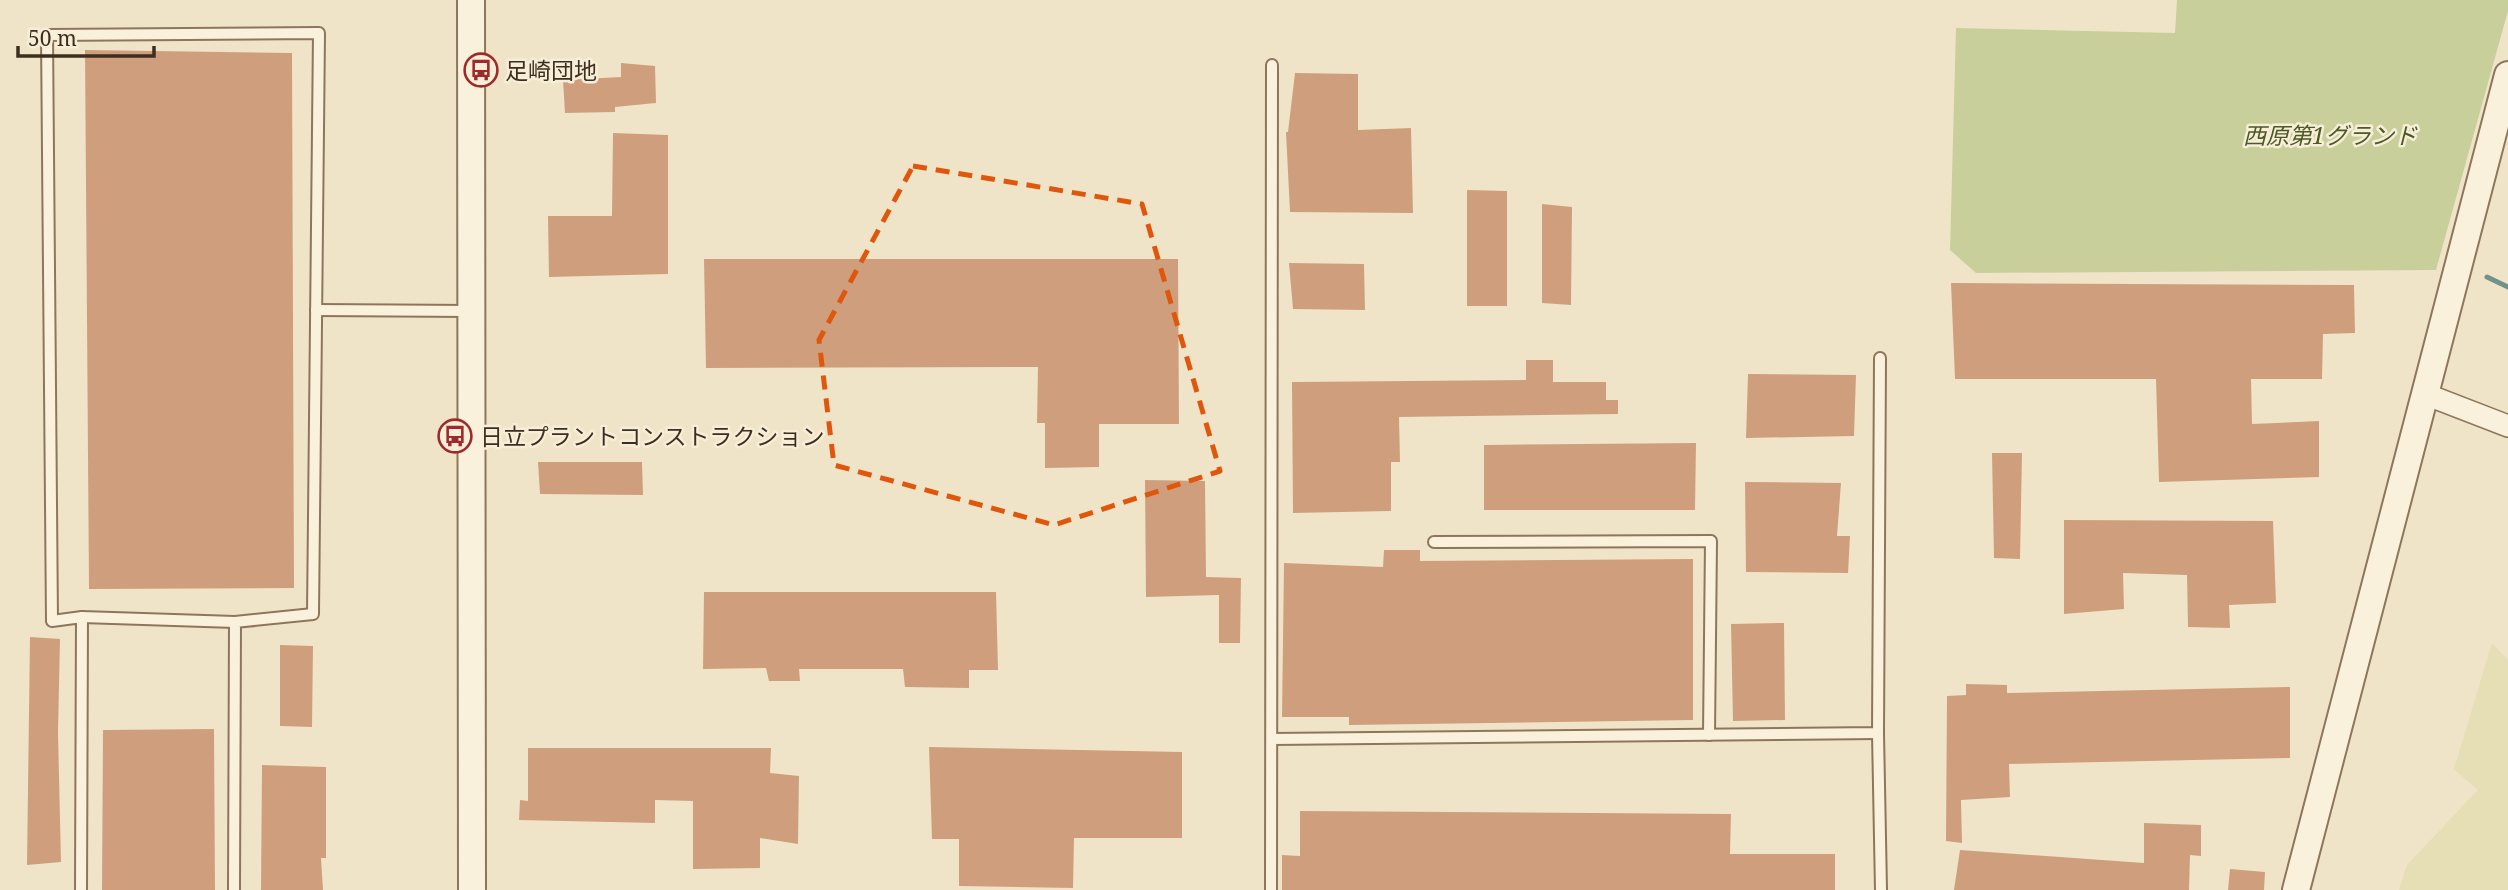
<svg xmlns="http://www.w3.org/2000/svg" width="2508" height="890" font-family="'Noto Serif','Noto Sans JP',serif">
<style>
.farmland{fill:#e6deb5}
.green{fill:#c9cf9b}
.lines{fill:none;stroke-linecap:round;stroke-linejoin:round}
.stream{stroke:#6f938a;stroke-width:5}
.building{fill:#cf9f7d}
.service-casing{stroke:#8d765c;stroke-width:14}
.minor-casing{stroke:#8d765c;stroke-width:24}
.tertiary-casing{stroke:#8d765c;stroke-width:30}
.service{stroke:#faf1dc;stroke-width:10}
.minor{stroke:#faf1dc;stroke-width:21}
.tertiary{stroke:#faf1dc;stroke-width:26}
.marked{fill:none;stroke:#df570d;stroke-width:5;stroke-dasharray:14 9;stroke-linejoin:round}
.labels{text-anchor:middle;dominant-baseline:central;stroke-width:5;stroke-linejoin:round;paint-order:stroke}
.poi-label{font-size:23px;fill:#3d2e20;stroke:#f7eed8;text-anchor:start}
.park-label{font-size:23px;font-style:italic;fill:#4d5a26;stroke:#f7eed8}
</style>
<rect width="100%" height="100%" fill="#f0e4c8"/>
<path class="farmland" d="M2492,643L2508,660V890H2399L2407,865L2478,790L2454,769Z"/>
<path class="green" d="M2177,0H2508V11L2436,270L1976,273L1950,250L1956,28L2175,33Z"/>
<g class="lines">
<path class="stream" d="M2487,277L2508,287"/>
</g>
<g class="building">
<path d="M85,50L292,53L294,588L89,589Z"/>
<path d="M621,63L655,66L656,103L615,107V112L565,113L563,80L621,77Z"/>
<path d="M1295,73L1358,74V130L1411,128L1413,213L1290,212L1286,132H1288Z"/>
<path d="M613,133L668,135V274L549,277L548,216H612Z"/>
<path d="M1467,190L1507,191V306H1467Z"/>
<path d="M1542,204L1572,207L1571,305L1542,303Z"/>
<path d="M704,259H1178L1179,424H1099V467L1045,468V423H1037L1038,367L706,368Z"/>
<path d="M1289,263L1364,264L1365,310L1293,309Z"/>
<path d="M1951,283L2354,285L2355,333L2323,334L2322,379H2251L2252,424L2319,421V477L2159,482L2156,379H1955Z"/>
<path d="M1526,360H1553V382H1606V400H1618V414L1399,417L1400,462H1391V511L1293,513L1292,382L1526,380Z"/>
<path d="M1748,374L1856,375L1854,436L1746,438Z"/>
<path d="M1696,443L1695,510H1484V445Z"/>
<path d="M1992,453H2022L2020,559L1994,558Z"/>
<path d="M538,462H642L643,495L540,494Z"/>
<path d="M1145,480L1205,481L1206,577L1241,578L1240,643H1219V595L1146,597Z"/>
<path d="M1745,482L1841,483L1837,536H1850L1848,573L1746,572Z"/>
<path d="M2064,520L2273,521L2276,603L2229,605L2230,628L2188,627L2187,575L2123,573L2124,609L2064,614Z"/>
<path d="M1384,550H1420V561L1693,559V720L1349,725V717H1282L1284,563L1383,567Z"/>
<path d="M704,592H996L998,670H969V688L905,687L903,669H799L800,681H769L766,668L703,669Z"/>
<path d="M1784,623L1785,720L1733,721L1731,624Z"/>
<path d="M30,637L60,639L58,732L61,862L27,865Z"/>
<path d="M280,645L313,646L312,727L280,726Z"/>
<path d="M1966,684L2007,685V693L2290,687V758L2009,764L2010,797L1961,800L1962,843L1946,841L1947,696L1966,695Z"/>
<path d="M214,729L215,890H102L103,730Z"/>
<path d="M929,747L1182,752V838H1074L1073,888L959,886V839H932Z"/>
<path d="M528,748H771L770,773L799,776L798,844L760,838V868L693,869V801L655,800V823L519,820L520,800L528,801Z"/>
<path d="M262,765L326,767V858H321L323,890H261Z"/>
<path d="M1300,811L1731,814L1730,854H1835V890H1282V855L1300,856Z"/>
<path d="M2144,823L2201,825V856L2190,855L2189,890H1954L1960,850L2144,863Z"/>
<path d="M2230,869L2265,872L2264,890H2228Z"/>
</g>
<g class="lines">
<defs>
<g id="service">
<path d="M316,310L471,311"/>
<path d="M1434,542L1711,541L1709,735"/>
<path d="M82,617L235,622"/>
<path d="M1878,733L1881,890"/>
<path d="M1272,739L1878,733L1880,358"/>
<path d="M81,890L82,617L52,621L47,35L319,33L313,614L235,622L234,890"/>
<path d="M1271,890L1272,65"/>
</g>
<path id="minor" d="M2425,394L2508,426"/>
<g id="tertiary">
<path d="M471,0L472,890"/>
<path d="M2296,890L2508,75"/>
</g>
</defs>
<use href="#service" class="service-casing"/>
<use href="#minor" class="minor-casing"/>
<use href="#tertiary" class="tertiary-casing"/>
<use href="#service" class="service"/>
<use href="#minor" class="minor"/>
<use href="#tertiary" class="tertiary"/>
</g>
<path class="marked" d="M913,166L1142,204L1220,471L1054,525L834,465L819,340Z"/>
<defs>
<symbol id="bus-ring" viewBox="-11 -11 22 22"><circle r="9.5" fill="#f7eed8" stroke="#9e2a2b" stroke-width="1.5"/><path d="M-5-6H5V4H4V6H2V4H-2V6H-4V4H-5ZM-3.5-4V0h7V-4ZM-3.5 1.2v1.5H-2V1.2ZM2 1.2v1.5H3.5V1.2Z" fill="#9e2a2b"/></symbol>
</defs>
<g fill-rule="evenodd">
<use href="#bus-ring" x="462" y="51" width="38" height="38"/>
<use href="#bus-ring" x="436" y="417" width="38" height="38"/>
</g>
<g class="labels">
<g class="poi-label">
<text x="505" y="70">足崎団地</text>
<text x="480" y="436">日立プラントコンストラクション</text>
</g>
<g class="park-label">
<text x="2330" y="135">西原第1グランド</text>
</g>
</g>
<path d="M18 46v10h136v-10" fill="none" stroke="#3d2e20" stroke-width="3.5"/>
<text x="28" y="46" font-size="21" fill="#3d2e20" stroke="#f7eed8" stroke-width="5" paint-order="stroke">50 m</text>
</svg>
